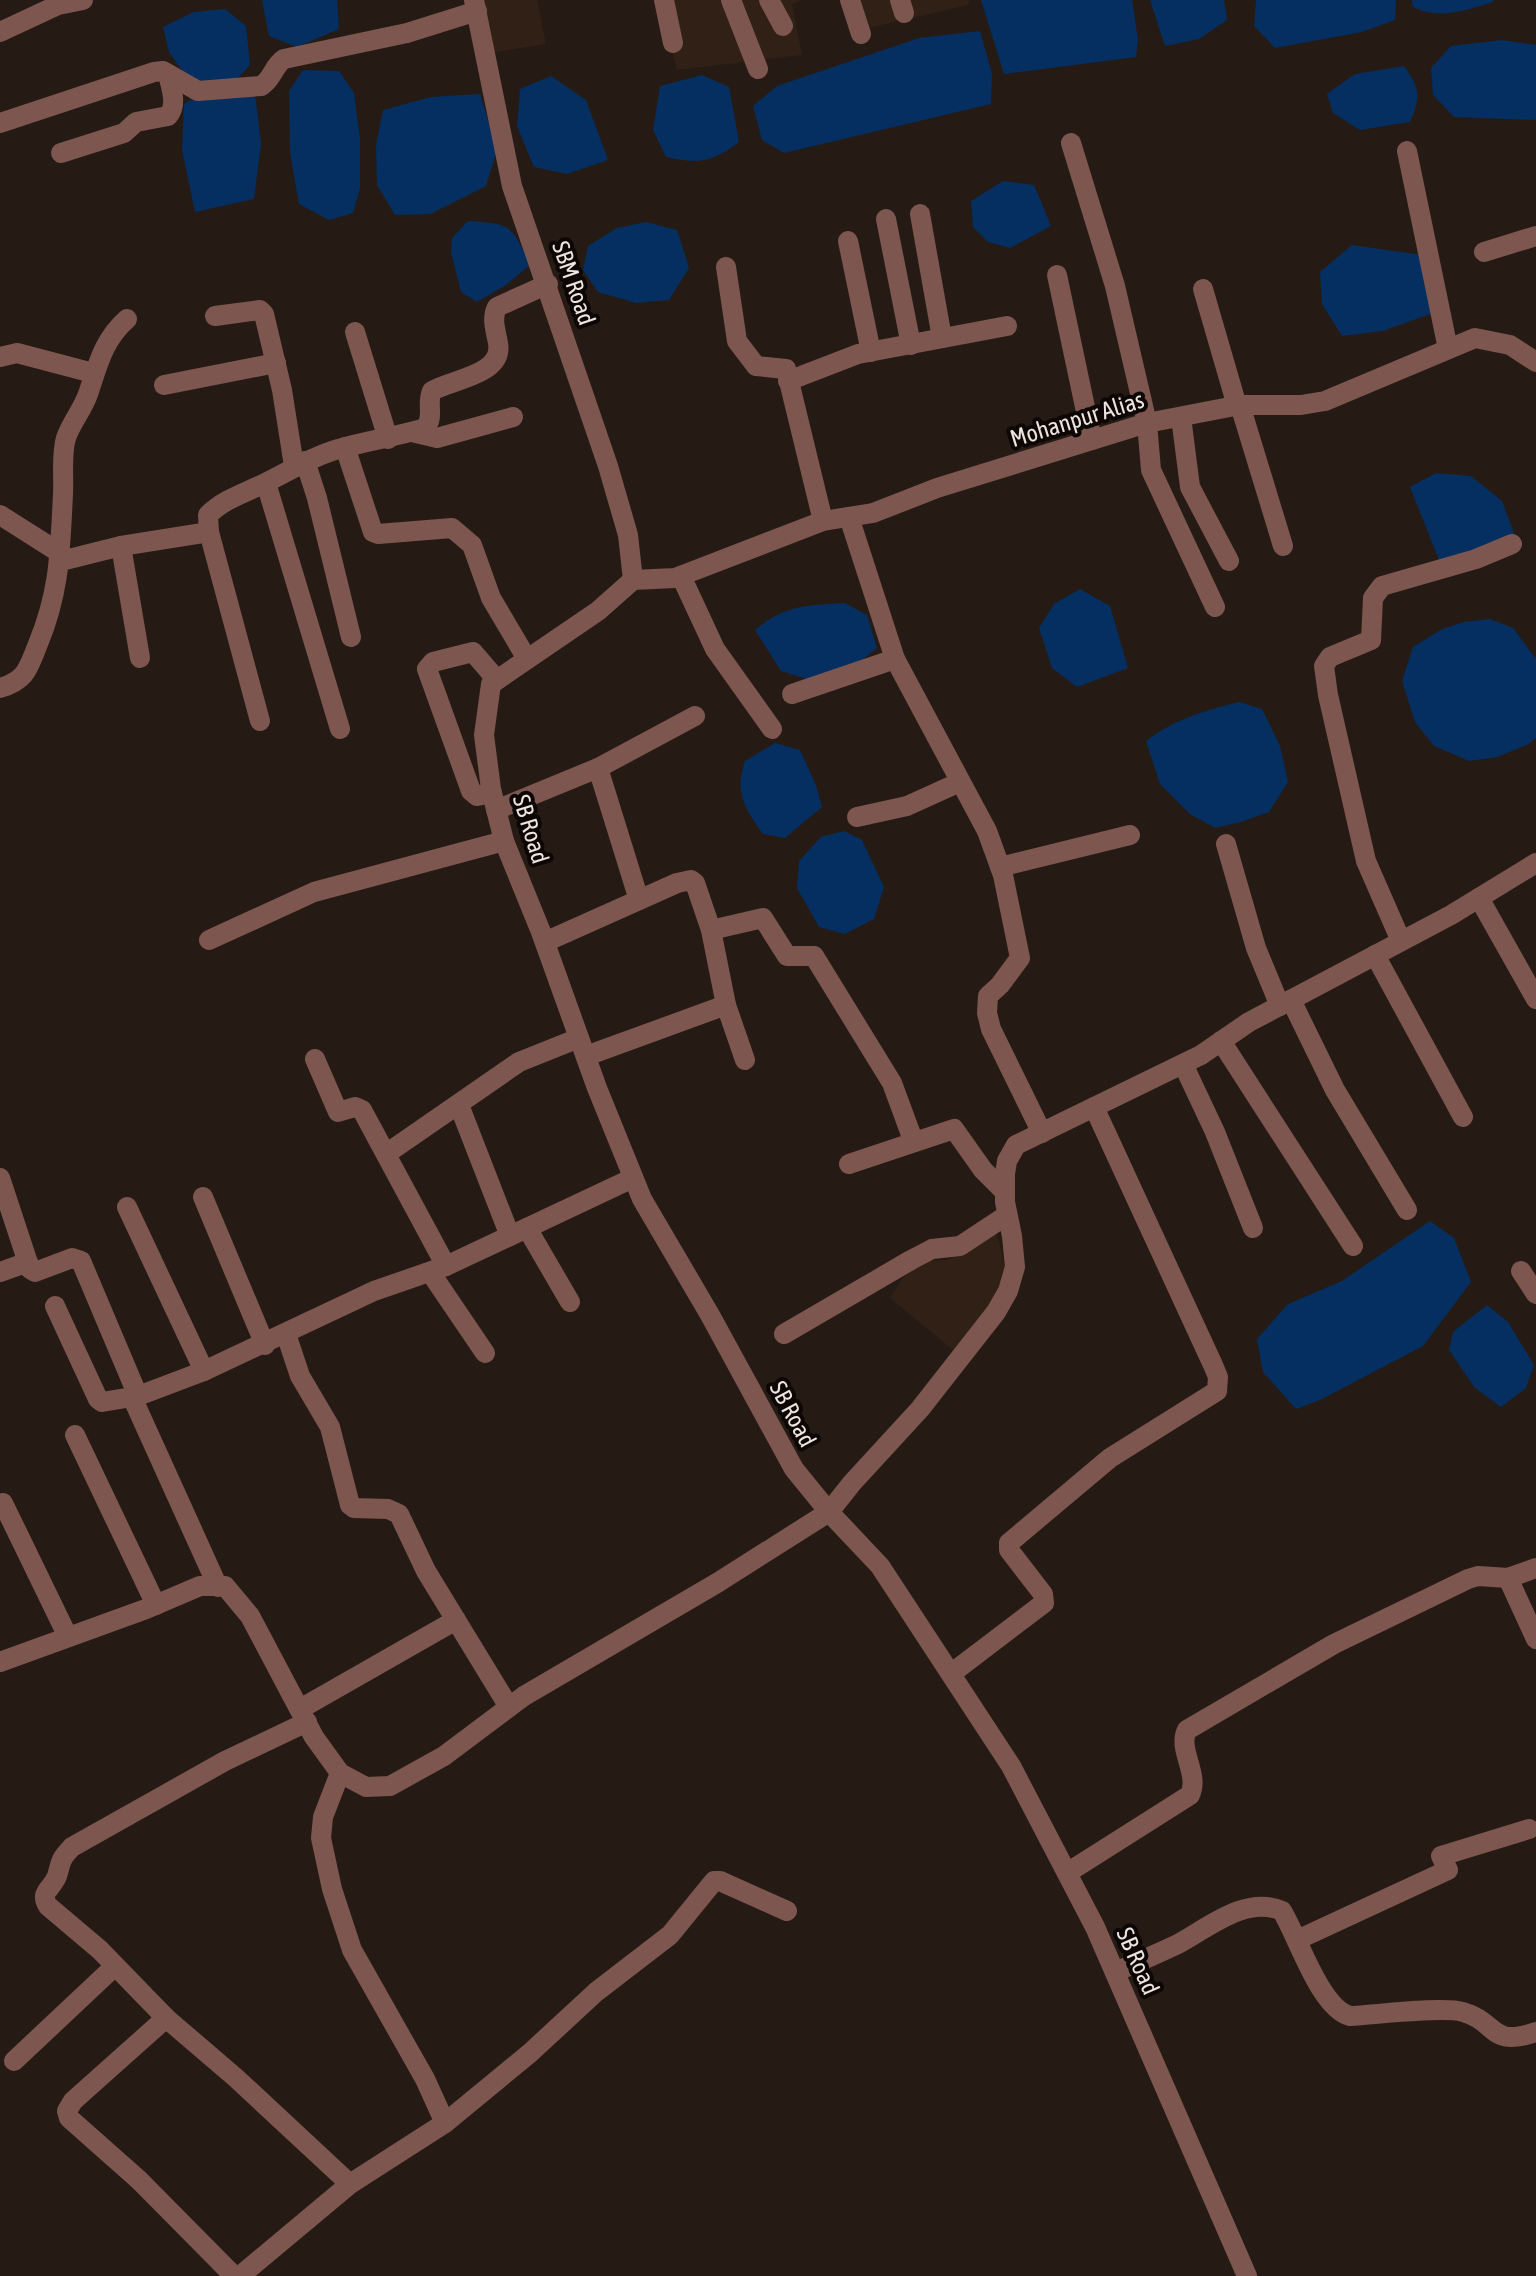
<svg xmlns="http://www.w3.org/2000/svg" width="1536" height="2276" font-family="'Asap Condensed',sans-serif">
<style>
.built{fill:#302015}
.water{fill:#042f60}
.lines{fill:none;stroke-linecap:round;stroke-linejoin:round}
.minor{stroke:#7e5650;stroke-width:20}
.tertiary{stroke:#7e5650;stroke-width:20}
.labels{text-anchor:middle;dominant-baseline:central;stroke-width:8;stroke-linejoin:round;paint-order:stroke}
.street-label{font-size:24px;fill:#ede5e0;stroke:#0c0705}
</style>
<rect width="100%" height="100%" fill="#261b14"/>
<g class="built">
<path d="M478,0H537L546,44L490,53Z"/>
<path d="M659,0H801L792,4L802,55L677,70Z"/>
<path d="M854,0H970L968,5L868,28Z"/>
<path d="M996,1230L1006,1271L986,1314L953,1350L890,1298L914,1261L948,1260Z"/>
</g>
<g class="water">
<path d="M262,0H337L339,29L297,47L269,36Z"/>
<path d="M981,0H1132L1138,40L1136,57L1004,74Z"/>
<path d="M1150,0H1224L1227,20L1199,39L1165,46Z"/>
<path d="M1256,0H1396L1395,20L1362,32L1275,48L1254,26Z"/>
<path d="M1412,0H1493V2C1467,10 1437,21 1412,6Z"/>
<path d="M225,9L246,26L250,65L237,79L192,85L169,52L163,27L194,12Z"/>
<path d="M980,31L992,74L991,104L784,153L762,140L753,106L777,86L919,38Z"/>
<path d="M1502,40L1536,45V120L1454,117L1433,95L1431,68L1451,46Z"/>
<path d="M1404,66C1420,88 1421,97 1410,122L1360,130L1333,113L1327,94L1355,74Z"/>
<path d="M303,70L339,71L354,93L360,139V188L353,213L329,220L299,204L290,153L289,91Z"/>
<path d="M702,75L729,87L739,142C711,163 699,164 666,157L653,130L660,86Z"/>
<path d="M551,76L586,100L608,160L567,174L534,167L517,126L520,89Z"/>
<path d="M210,88L255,93L261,144L254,199L195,212L182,150L184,104Z"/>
<path d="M480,94L497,150L486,186L430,214L395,215L377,185L376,145L383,110L431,97Z"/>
<path d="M1003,181L1034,185L1051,226L1010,248L988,242L973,227L971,201Z"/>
<path d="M468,221C512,224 511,224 530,265L506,285L477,302L461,292L451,252L452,238Z"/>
<path d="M646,222L677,230L689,268L669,300L636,303L598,292L583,270L588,246L617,228Z"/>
<path d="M1352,245L1422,255L1433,313L1383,331L1342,336L1322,304L1320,272Z"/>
<path d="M1436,473L1471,476L1502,501L1517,541L1441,565L1410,487Z"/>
<path d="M1080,589L1110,606L1128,668L1077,687L1052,668L1039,628L1054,604Z"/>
<path d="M845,603L867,615L877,648L856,665L810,680L781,671L755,630C784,605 809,605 845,603Z"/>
<path d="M1490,619L1513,628L1536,659V738L1529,744L1497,757L1469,761L1434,746L1415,722L1402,681L1413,647L1442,629L1464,622Z"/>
<path d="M1239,702L1262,709L1280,746L1288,782L1269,812L1241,822L1215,828L1190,814L1160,784L1146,741C1174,719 1204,711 1239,702Z"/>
<path d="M775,743L800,750L816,785L822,807L785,838L763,834C745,810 734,792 745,761Z"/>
<path d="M844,831L862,840L884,887L874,919L845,934L819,927L797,888L799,861L821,837Z"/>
<path d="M1430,1221L1454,1238L1471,1282L1423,1346L1320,1400L1296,1409L1263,1372L1257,1339L1288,1304L1342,1281Z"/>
<path d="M1487,1305L1508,1322L1534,1365L1526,1388L1501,1407L1475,1388L1449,1350L1453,1332Z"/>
</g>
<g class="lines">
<g class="minor">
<path d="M664,0L673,43"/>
<path d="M731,0L758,69"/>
<path d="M769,0L783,26"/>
<path d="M850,0L861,34"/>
<path d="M900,0L904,13"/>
<path d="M0,32L58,5L83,0"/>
<path d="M0,123L154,72L163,71L198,91L261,86C273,79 273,66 284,59L407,33L477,11"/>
<path d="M1071,143L1115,286L1147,423L1151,470L1215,607"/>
<path d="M1407,151L1448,349"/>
<path d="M61,153L124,133L136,122L168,116C178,105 171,88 168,74"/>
<path d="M920,214L942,338"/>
<path d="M886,219L911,345"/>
<path d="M848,241L871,352"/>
<path d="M1484,252L1536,236"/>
<path d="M726,267L737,341L756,366L786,369L823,521"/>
<path d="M1057,275L1092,440"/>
<path d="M1203,289L1237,406"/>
<path d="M215,316L260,310L264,314L282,390L294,466"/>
<path d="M355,332L388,439"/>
<path d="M0,357L17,353L93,373"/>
<path d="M788,381L858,354L1007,326"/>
<path d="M164,385L276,363"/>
<path d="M1240,405L1283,546"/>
<path d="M1181,417L1190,487L1229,561"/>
<path d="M412,432L437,438L513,417"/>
<path d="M345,447L373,532L378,534L452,528L472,545L491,598L527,659"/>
<path d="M305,461L317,498L351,637"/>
<path d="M266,483L340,729"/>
<path d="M0,515L60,553"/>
<path d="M849,517L895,659L987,831L1003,875L1020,958L1000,985L988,996L987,1013L991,1029L1042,1133"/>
<path d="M121,546L140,658"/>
<path d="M61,561L121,546L209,532"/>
<path d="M681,576L715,649L772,729"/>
<path d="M633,580L675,578L823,521L873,513L937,488L1147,423L1240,405H1301L1325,401L1475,338L1510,345L1536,362"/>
<path d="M0,688C27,680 28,668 38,644C60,591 60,551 63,494C64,477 61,454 66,438C71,423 83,409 88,394C98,365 103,340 127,319"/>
<path d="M792,694L895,659"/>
<path d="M260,721L209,532L208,515C223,500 242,494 261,485C290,471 313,455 346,447C372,440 398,436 425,428C435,418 426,403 432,391C452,379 504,375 498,343C496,331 491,319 497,307L548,284"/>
<path d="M598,768L639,900"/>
<path d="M492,793L477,796L471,791L427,669L433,662L473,652L497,680"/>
<path d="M496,810L598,768L695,716"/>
<path d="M857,817L907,806L960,782"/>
<path d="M1226,844L1256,948L1280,1006"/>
<path d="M1000,867L1130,835"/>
<path d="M1479,898L1536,999"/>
<path d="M711,930L763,918L787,956H814L892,1083L913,1140"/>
<path d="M209,940L314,892L504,841"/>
<path d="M1401,941L1366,861L1328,695L1324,666L1330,657L1371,640L1373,598L1382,586L1476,559L1512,544"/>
<path d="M545,942L677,883L691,880L695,883L711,930L726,1005L745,1060"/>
<path d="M1375,955L1463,1117"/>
<path d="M1291,1000L1335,1090L1407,1210"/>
<path d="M1221,1041L1353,1246"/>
<path d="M586,1056L726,1005"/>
<path d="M315,1059L338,1112L355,1107L362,1110L446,1266"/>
<path d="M1183,1064L1215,1132L1253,1228"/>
<path d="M459,1105L510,1236"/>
<path d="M386,1154L519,1062L579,1038"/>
<path d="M849,1164L954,1129L983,1170L1005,1192"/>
<path d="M0,1178L30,1269L35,1272L72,1258L81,1261L138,1396"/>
<path d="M203,1197L265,1345"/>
<path d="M127,1207L204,1371"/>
<path d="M527,1228L570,1302"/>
<path d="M1521,1271L1536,1294"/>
<path d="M0,1272L28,1262"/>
<path d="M430,1272L485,1353"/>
<path d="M55,1306L98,1399L102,1402L138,1396L204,1371L374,1291L446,1266L633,1178"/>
<path d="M286,1334L300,1376L330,1427L350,1505L354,1508L388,1509L399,1514L426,1571L509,1707"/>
<path d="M784,1334L911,1260L932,1249L960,1246L1007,1215"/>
<path d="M132,1397L218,1587"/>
<path d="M75,1435L156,1605"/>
<path d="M3,1503L68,1637"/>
<path d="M1508,1578L1536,1639"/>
<path d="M0,1662L146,1609L200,1586H225L250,1616L314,1737L340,1773L366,1787L390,1786L444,1756L524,1696L717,1583L829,1512L852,1483L920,1409L996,1312L1008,1291L1015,1267L1012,1236L1005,1202V1174L1007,1161L1016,1145L1201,1055L1249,1022L1451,915L1536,863"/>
<path d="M952,1673L1044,1603L1043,1594L1009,1550V1543L1110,1458L1217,1391L1218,1377L1213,1365L1094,1107"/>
<path d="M300,1709L456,1620"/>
<path d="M307,1722L225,1761L72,1847C59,1861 62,1860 57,1876C52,1889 39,1892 48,1906L100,1950L166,2018L236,2078L350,2184"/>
<path d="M340,1773L323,1817L321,1838L332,1889L352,1950L425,2079L445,2123"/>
<path d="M1067,1873L1190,1795C1200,1774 1177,1749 1187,1730L1334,1644L1468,1579L1478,1576L1508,1578L1536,1568"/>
<path d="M1297,1940L1448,1870L1441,1856L1529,1829"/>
<path d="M1115,1972C1136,1963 1157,1954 1178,1944C1208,1928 1246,1895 1282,1911C1298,1937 1320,2008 1350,2016C1374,2015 1443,2006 1463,2012C1498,2022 1489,2048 1536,2032"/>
<path d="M166,2018L73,2101L67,2111L69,2118L139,2180L234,2276"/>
<path d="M14,2061L115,1966"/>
<path d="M240,2276L350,2184L445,2123L530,2053L596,1992L670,1935L714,1881H720L787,1911"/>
</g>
<path class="tertiary" d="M474,0L512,186L608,466L628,535L633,580L598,611L491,684L484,735L491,789L504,841L541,932L597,1088L642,1199L710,1315L794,1469L829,1512L880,1566L1011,1766L1095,1927L1247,2276"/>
</g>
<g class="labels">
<g class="street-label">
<text transform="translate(574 283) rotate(71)">SBM Road</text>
<text transform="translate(1077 419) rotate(-17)">Mohanpur Alias</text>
<text transform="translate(531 829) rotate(73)">SB Road</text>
<text transform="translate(793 1414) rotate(62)">SB Road</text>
<text transform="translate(1138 1961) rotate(66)">SB Road</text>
</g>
</g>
</svg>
